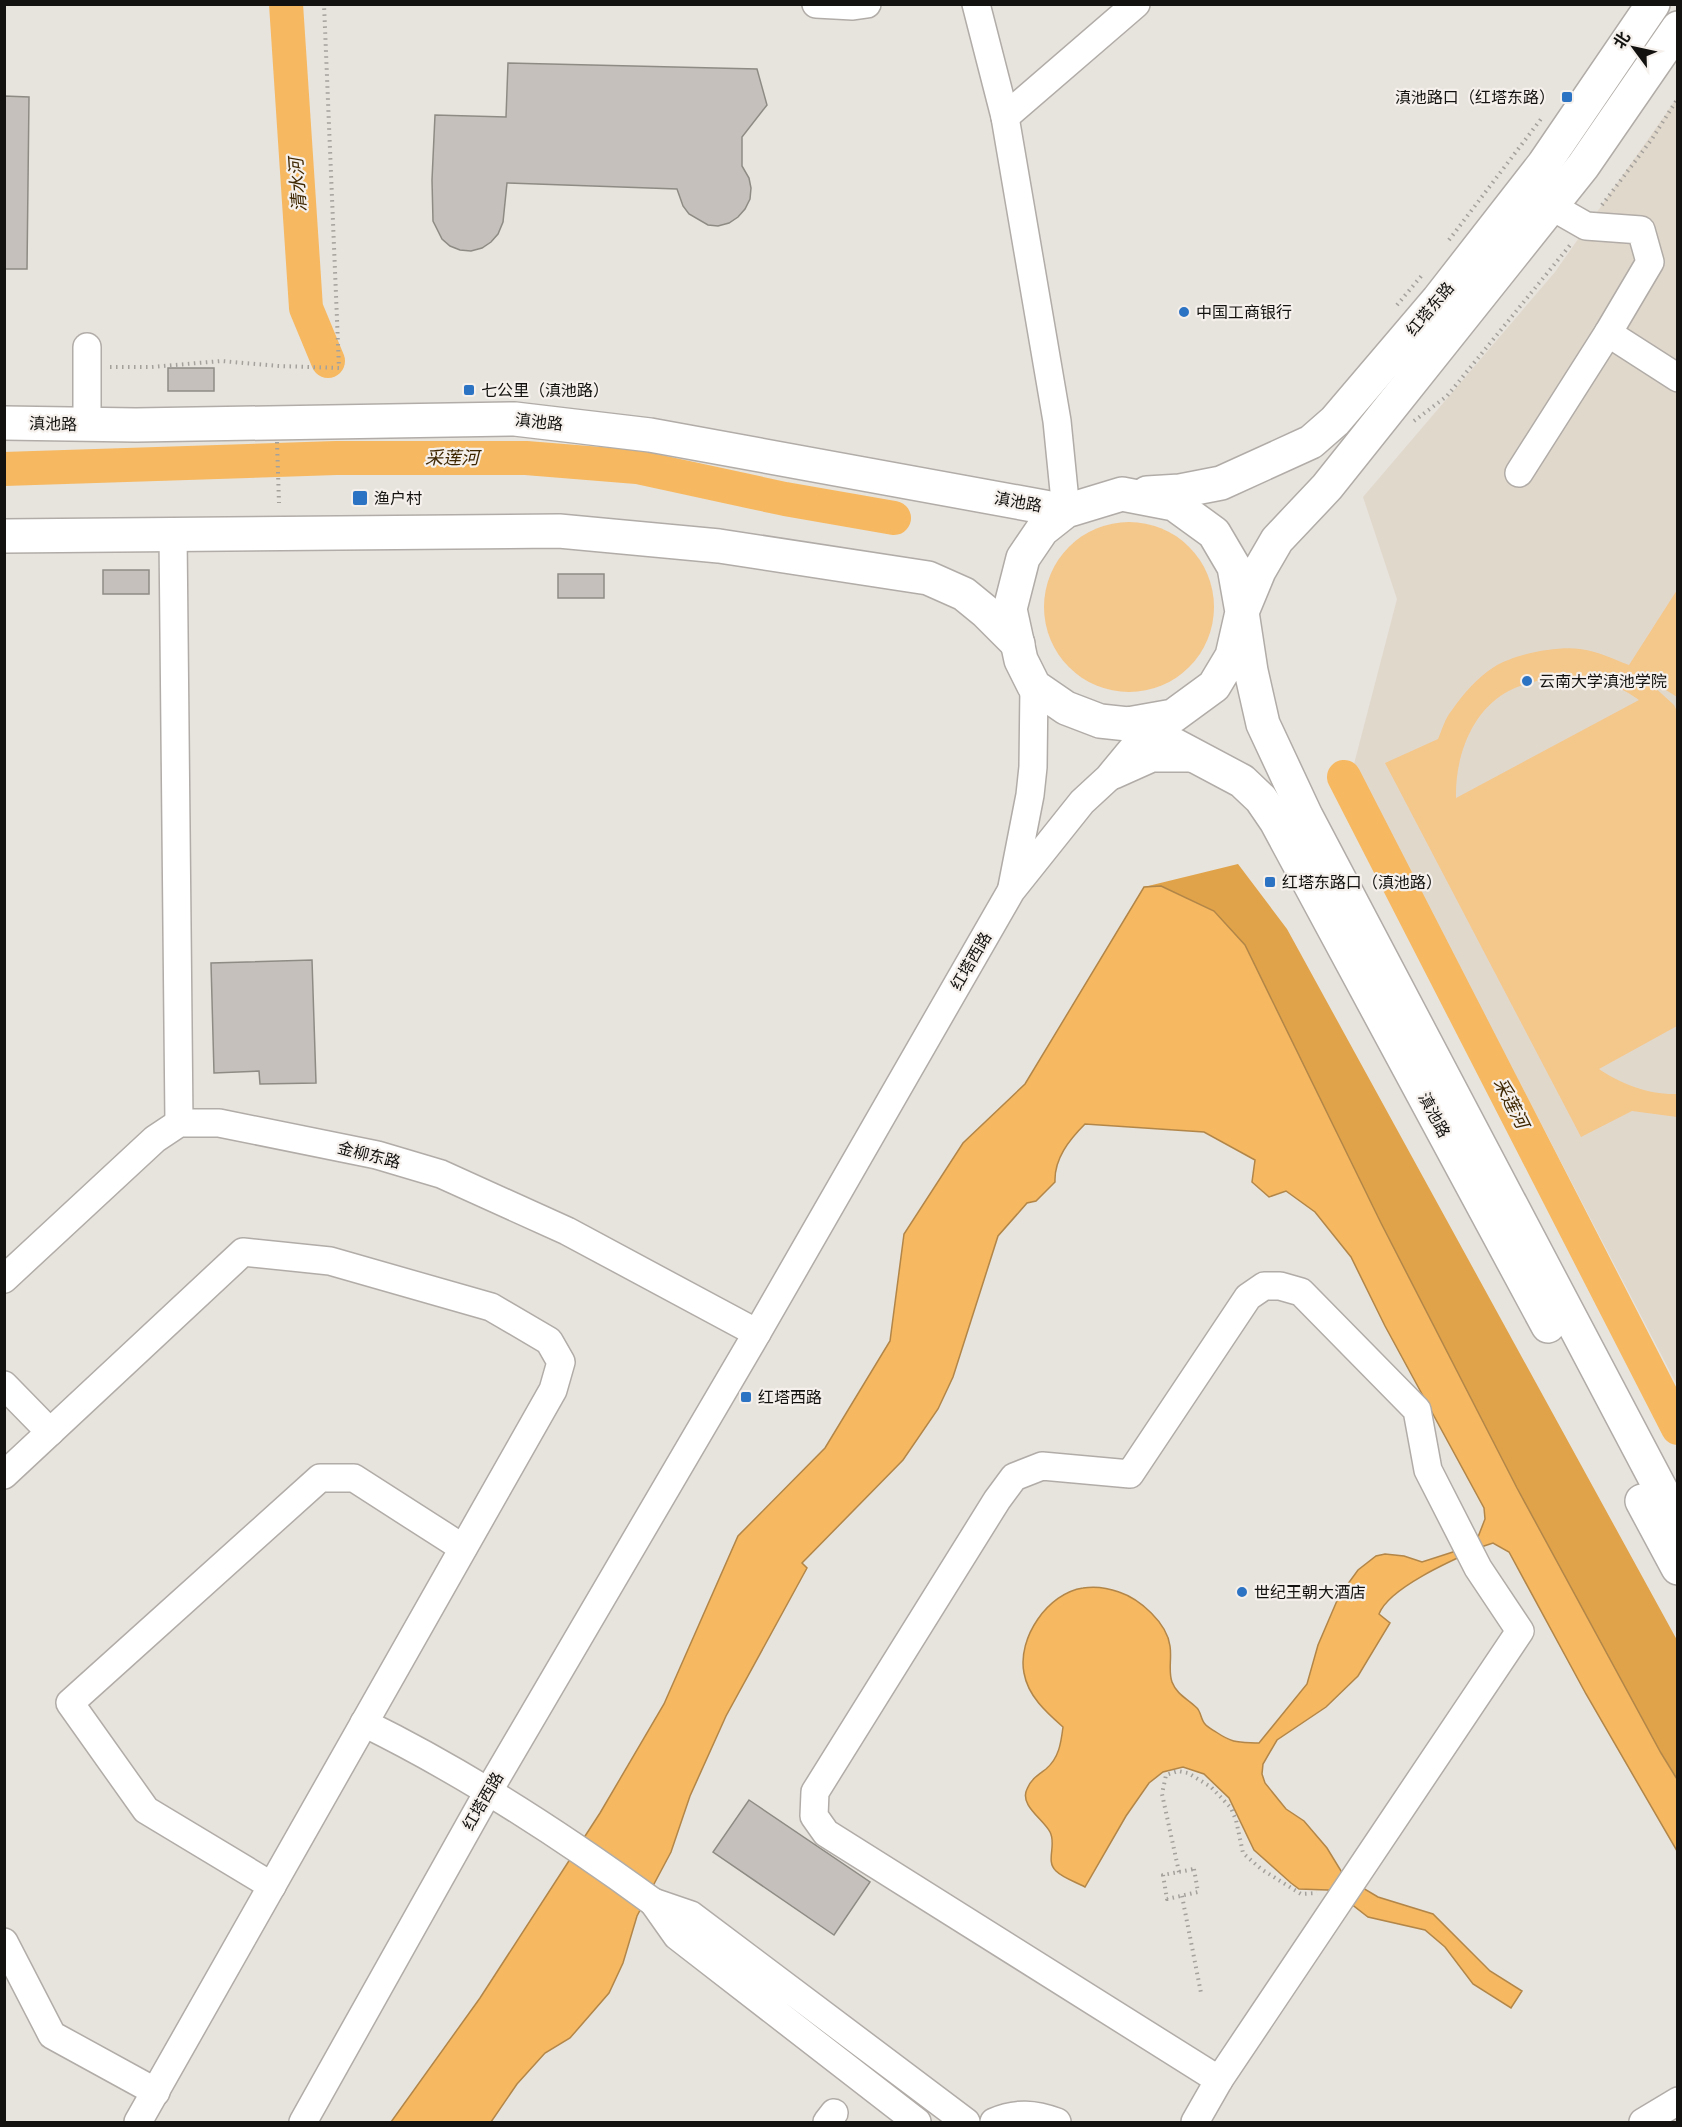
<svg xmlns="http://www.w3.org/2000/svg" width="1682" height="2127" font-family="Montserrat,'Noto Sans SC',sans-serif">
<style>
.built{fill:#e1d8cc}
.green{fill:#f4c78b;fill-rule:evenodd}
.forest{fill:#e0a349}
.water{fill:#f6b860;stroke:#b28648;stroke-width:1.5}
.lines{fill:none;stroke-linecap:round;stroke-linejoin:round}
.river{stroke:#f6b860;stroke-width:34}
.building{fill:#c5c0bb;stroke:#8e8b85;stroke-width:1.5}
.minor-casing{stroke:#b1aca7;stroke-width:30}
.major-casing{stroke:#b1aca7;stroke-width:36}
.path{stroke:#a4a19c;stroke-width:4;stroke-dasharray:1.5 4.5;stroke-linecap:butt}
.minor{stroke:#fff;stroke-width:27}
.major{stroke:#fff;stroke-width:33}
.path-bridge{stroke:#a4a19c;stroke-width:4;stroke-dasharray:1.5 4.5;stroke-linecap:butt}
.poi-dot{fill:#2c73c4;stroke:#f5f0eb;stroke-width:2}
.labels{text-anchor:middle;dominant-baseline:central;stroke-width:4.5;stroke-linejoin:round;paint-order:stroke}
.poi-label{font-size:16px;fill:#131210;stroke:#f5f0eb;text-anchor:start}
.street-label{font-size:16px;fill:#131210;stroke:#f5f0eb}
.water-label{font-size:18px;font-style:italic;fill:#3e2600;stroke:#f5f0eb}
</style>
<rect width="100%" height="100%" fill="#e7e3dd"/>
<path class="built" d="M1677,98V1385L1354,764L1397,599L1363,497L1555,272Z"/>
<g class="green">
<circle cx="1129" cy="607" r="85"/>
<path d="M1677,590V697L1639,673L1674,705L1677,711V1026L1599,1069C1621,1084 1650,1095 1677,1094V1117L1632,1111L1581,1137L1385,763L1438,739C1442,730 1445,718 1452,710C1463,694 1478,677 1494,667C1514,654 1557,646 1580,649C1597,651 1613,659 1629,665ZM1554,677C1586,677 1612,680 1639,700L1456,798C1455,759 1470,714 1505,693C1521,684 1537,681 1554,677Z"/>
</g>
<path class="forest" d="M1238,864L1287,929L1677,1640V1779L1661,1753L1517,1488L1381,1223L1161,886L1144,887Z"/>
<path class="water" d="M1161,886L1214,911L1245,945L1381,1223L1517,1488L1661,1753L1677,1779V1851L1586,1694L1509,1552L1493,1543L1484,1546C1457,1558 1389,1587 1379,1614L1390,1623L1358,1676L1326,1707L1277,1740L1263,1764L1262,1774L1265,1783L1286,1809L1304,1821L1327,1848L1341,1871L1361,1887L1378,1897L1433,1914L1490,1971L1522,1991L1511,2008L1473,1984L1445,1947L1425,1930L1368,1917L1337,1893L1328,1890L1299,1889L1291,1883L1254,1850L1229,1798L1204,1774L1183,1767L1163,1772L1149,1783L1126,1816L1085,1887C1076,1882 1063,1878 1056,1871C1045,1861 1057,1845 1050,1832C1043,1819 1019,1805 1027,1789C1031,1779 1038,1775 1046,1769C1059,1758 1061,1743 1063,1727C1046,1712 1028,1696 1024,1673C1017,1638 1048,1593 1083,1588C1095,1586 1108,1588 1119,1592C1140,1599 1167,1623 1170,1646C1172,1658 1168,1671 1172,1682C1177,1695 1188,1699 1197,1708C1201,1712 1201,1720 1205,1724C1207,1727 1213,1730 1216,1732C1234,1744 1238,1742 1259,1743L1307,1684L1318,1645L1339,1596L1358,1570L1376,1556L1385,1554L1404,1556L1422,1562L1456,1551L1478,1537L1485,1519L1484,1508L1385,1326L1351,1257L1315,1212L1286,1191L1269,1197L1252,1182L1255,1160L1204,1132L1085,1124C1069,1140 1054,1159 1055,1182L1036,1201L1027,1203L998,1236L953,1377L938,1409L903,1460L802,1563L807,1568L726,1716L690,1796L671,1852L637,1916L623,1963L609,1993L570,2038L545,2053L517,2084L491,2122H391L480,1998L600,1813L664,1704L738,1536L825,1448L890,1341L904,1234L963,1143L1025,1084L1144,887Z"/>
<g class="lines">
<g class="river">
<path d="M286,4L306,308L328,361"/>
<path d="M4,469L336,458H526L637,467L785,499L894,518"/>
<path d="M1344,777L1678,1428"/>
</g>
</g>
<g class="building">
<path d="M508,63L757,69L767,105L742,137V166L749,178L751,188L750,199L745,209L738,217L729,223L718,226L708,225L689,214L683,206L677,189L507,183L503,222L498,234L491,242L482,248L471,251L460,250L450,246L442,239L433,221L432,180L435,115L506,117Z"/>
<path d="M4,96L29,97L27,269H4Z"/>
<rect x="168" y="368" width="46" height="23"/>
<rect x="103" y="570" width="46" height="24"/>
<rect x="558" y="574" width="46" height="24"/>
<path d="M312,960L316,1083L260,1084L259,1071L214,1073L211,963Z"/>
<path d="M749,1800L870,1882L834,1935L713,1852Z"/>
</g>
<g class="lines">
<defs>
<g id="minor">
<path d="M816,4L853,6L867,4"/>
<path d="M976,4L1005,117L1057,421L1066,511"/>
<path d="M1005,117L1136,4"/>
<path d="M1608,333L1678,378"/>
<path d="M87,424V347"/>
<path d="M1519,473L1608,333L1650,262L1641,230L1586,226L1551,206"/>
<path d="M173,534L179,1123"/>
<path d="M1114,775L1152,758H1198"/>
<path d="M1012,887L1030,795L1033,767L1034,686"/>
<path d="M4,1279L155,1139L179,1123H219L377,1155L441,1174L567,1231L757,1333"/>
<path d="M1264,1286H1280L1301,1292L1417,1410L1428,1470L1478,1568L1520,1631L1219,2080L826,1833L814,1816L815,1792L997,1500L1014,1477L1042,1466L1130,1474L1248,1297Z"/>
<path d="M4,1385L50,1432"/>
<path d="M4,1475L243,1252L330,1261L491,1307L549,1341L561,1362L553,1390L138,2122"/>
<path d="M364,1723C466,1773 561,1835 653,1902"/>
<path d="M272,1886L146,1810L70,1703L320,1478H354L463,1548"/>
<path d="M4,1942L52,2035L156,2092"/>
<path d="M303,2122L488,1792L757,1333L1011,891L1082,802L1108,778L1156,720"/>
<path d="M827,2122L834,2113"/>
<path d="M917,2122L677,1936L653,1902L691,1915L966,2122"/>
<path d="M994,2122C1016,2112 1035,2114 1057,2122"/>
<path d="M1195,2122L1219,2080"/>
<path d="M1643,2122L1678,2101"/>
</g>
<g id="major">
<path d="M1678,28L1583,166L1327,487L1277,540L1259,571L1242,612L1232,656L1214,686L1173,716L1128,724L1100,721L1066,708L1034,686L1021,660L1010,609L1023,558L1042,530L1066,511L1122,494L1174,504L1214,533L1234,567L1242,612L1251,671L1263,724L1306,816L1678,1522"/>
<path d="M4,423L136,425L515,419L650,435L1066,511"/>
<path d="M1147,493L1180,491L1221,483L1311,442L1335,421L1438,300L1544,164L1653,4"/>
<path d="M4,536L559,531L719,546L928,578L964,594L986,612L1018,644"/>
<path d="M1128,724L1148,731L1242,781L1261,799L1276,821L1548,1326"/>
<path d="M1642,1501L1678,1568"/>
</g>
</defs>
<use href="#minor" class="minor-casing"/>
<use href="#major" class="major-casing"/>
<g class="path">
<path d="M1602,205L1652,139L1678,98"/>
<path d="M1449,240L1541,119"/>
<path d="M1397,305L1423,274"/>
<path d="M110,367H152L221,361L279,366L339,368L324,4"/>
<path d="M1414,421L1447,396L1571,244"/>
<path d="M1194,1869L1198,1892L1167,1899L1163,1875Z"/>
<path d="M1179,1872L1162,1794L1166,1775L1178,1771L1188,1773L1211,1787L1231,1808L1236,1820L1243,1853L1261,1869L1301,1894L1317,1893"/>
<path d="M1182,1896L1201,1993"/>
</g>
<use href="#minor" class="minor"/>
<use href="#major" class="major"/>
<path class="path-bridge" d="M277,442L279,503"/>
</g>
<g class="poi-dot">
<rect x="1561" y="91" width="12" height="12" rx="3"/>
<circle cx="1184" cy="312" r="6"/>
<rect x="463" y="384" width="12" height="12" rx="3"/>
<rect x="352" y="490" width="16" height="16" rx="3"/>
<circle cx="1527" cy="681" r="6"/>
<rect x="1264" y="876" width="12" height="12" rx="3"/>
<rect x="740" y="1391" width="12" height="12" rx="3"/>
<circle cx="1242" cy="1592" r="6"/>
</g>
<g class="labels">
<g class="poi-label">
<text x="1555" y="97" text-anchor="end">滇池路口（红塔东路）</text>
<text x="1196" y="312">中国工商银行</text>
<text x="481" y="390">七公里（滇池路）</text>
<text x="374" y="498">渔户村</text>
<text x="1539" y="681">云南大学滇池学院</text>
<text x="1282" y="882">红塔东路口（滇池路）</text>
<text x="758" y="1397">红塔西路</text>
<text x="1254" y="1592">世纪王朝大酒店</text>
</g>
<g class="street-label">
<text transform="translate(1430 309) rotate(-50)">红塔东路</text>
<text transform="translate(539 422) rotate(6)">滇池路</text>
<text transform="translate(53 424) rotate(1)">滇池路</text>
<text transform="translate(1018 502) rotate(10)">滇池路</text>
<text transform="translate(971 961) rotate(-60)">红塔西路</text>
<text transform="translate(1434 1115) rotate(62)">滇池路</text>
<text transform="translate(369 1155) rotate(14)">金柳东路</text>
<text transform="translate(483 1801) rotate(-60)">红塔西路</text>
</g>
<g class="water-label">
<text transform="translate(298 185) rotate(-94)">清水河</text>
<text x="452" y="458">采莲河</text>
<text transform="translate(1511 1103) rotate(63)">采莲河</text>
</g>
</g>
<rect width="1682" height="2127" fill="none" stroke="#131210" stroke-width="12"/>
<g transform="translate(1634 48) rotate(303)" stroke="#f5f0eb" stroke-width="4.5" paint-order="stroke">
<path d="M0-4.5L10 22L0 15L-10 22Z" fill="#131210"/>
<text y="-9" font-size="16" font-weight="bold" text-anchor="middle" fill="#131210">北</text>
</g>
</svg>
